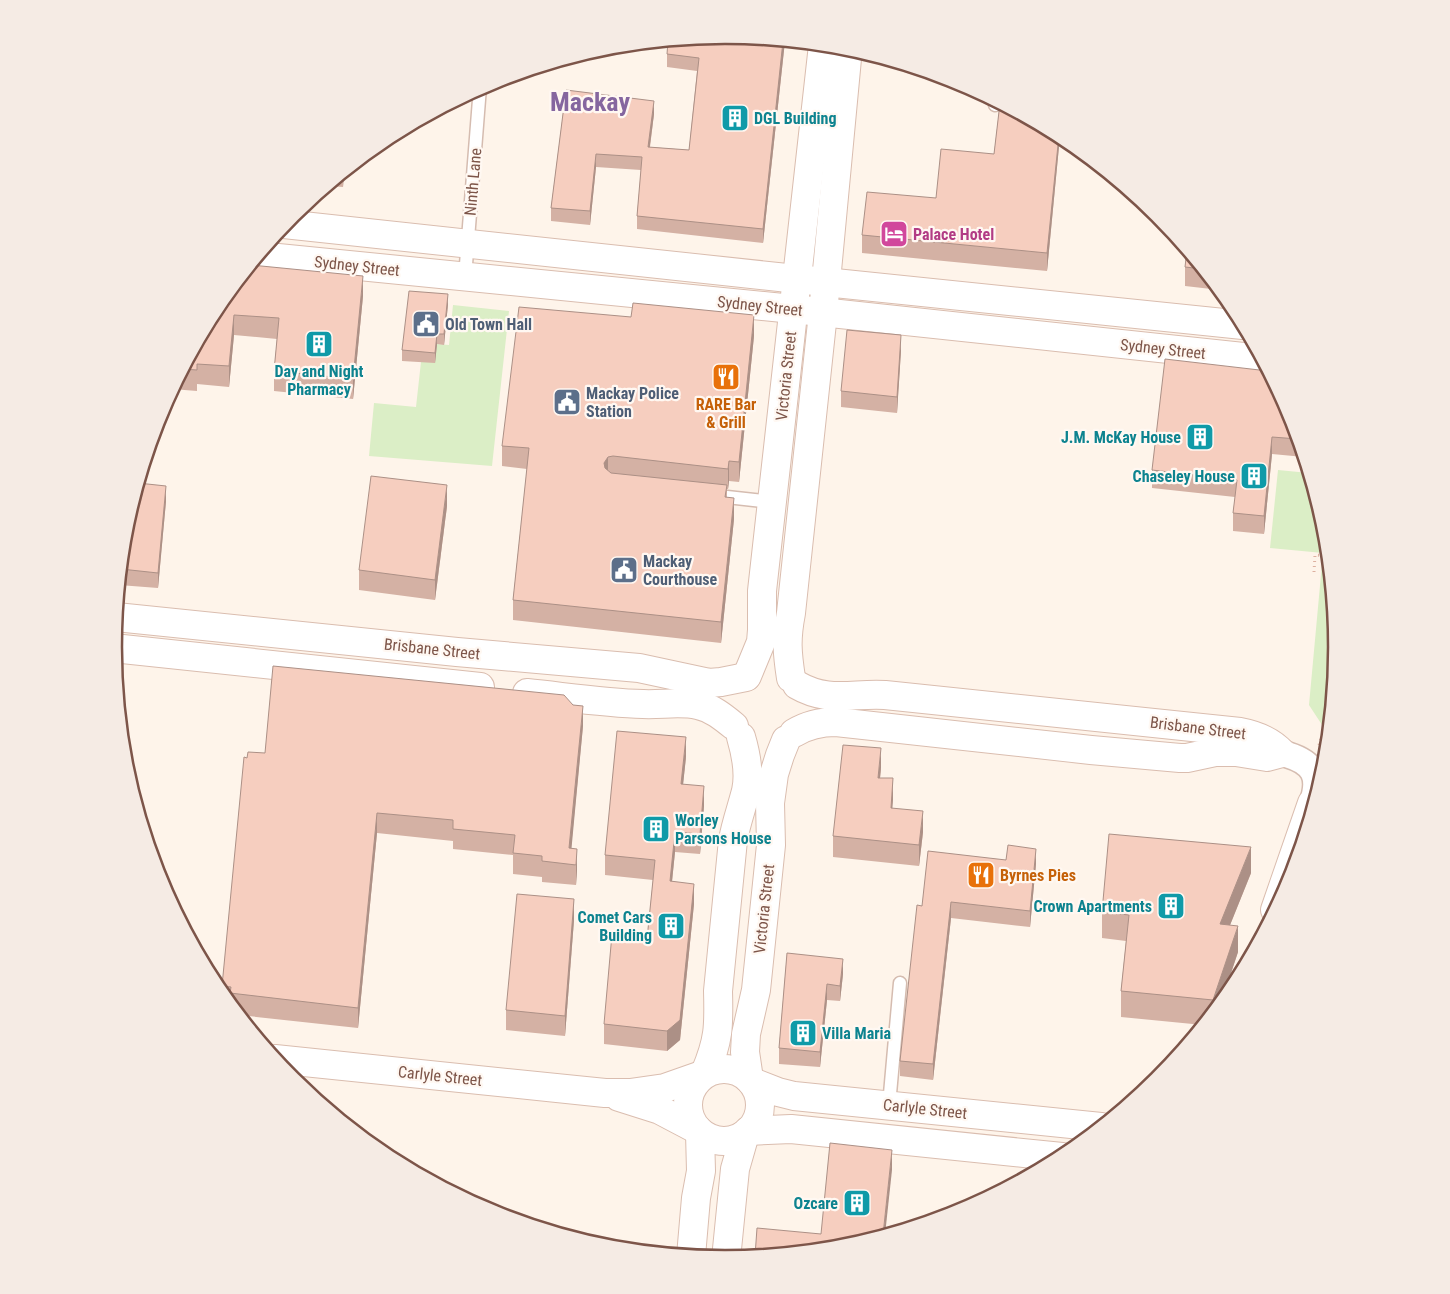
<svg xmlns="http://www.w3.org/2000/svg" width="1450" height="1294" font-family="'Roboto Condensed',sans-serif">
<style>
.green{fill:#dbeec6}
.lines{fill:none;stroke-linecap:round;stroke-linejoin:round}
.lane-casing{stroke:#d5bcb0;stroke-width:15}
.street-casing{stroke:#d5bcb0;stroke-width:28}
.secondary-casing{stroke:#dabdaf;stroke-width:30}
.path{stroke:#ddb0a0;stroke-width:3;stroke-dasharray:1 4;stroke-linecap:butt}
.lane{stroke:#fff;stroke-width:12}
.street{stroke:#fff;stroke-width:25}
.secondary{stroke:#fff;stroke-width:28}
.wall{fill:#d4b1a4}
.shaded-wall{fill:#ac9086}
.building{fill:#f6cebf;stroke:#ac9086}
.labels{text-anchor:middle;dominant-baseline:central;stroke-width:4.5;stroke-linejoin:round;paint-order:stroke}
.culture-label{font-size:16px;font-weight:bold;fill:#0d838f;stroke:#fff8f2;text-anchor:end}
.street-label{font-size:16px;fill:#7d5549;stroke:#fff8f2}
.hotel-label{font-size:16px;font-weight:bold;fill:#b23c85;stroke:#fff8f2;text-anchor:start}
.service-label{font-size:16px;font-weight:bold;fill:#4e5e75;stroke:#fff8f2;text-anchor:start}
.food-label{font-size:16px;font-weight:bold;fill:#c56008;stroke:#fff8f2}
.town-label{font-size:26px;font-weight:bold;fill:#85669f;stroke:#fff8f2}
.rim{fill:none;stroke:#7d5549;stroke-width:2.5}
</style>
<rect width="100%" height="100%" fill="#fef4ea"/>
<g class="green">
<path d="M453,305L509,311L492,466L369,456L374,403L416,407L421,362L437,344L449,345Z"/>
<path d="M1278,470L1309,473L1325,528L1337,647L1328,734L1309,705L1323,553L1270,548Z"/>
</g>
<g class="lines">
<defs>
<g id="lane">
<path d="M995,105L996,101"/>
<path d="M465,277L480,87"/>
<path d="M709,495L772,502"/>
<path d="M889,1105L900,983"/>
</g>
<path id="street" d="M1288,755C1314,763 1321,777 1312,803"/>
<g id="secondary">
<path d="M284,224L825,282L1243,325"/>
<path d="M258,256L793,309L1262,359"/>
<path d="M116,617L457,652L639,668L709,683L721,682L746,677"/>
<path d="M113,648L480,687"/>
<path d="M747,676L761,642L762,630V591L823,45"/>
<path d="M791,678C787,652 786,639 791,613L823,313L848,48"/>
<path d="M797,685C828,703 852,693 885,695L1240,732C1256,735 1271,741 1282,753"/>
<path d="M527,693C566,697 605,703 643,704C661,705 680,701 698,705C712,708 723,717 734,726"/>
<path d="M794,733C807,725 820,722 836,722L1091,750L1180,758H1187L1215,752H1236L1267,757L1282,753"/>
<path d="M1275,910L1312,803"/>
<path d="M275,1059L605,1093H630L665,1088L702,1075"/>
<circle cx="724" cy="1105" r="36"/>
<path d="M705,1073C719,1040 719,1026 718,991L733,840C736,823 742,807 746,791C750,773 746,754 741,737"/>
<path d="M749,1079L745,1052L746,1034L756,990L771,845L770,803L774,774L780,755L786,740"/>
<path d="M752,1082L778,1092L794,1096L1101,1127"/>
<path d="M619,1097L660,1110L698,1130"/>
<path d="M748,1131L791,1129L1062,1157"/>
<path d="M691,1256L696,1198L701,1171L700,1133"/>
<path d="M726,1259L735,1169L745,1134"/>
</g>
</defs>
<use href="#lane" class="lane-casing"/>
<use href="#street" class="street-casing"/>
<use href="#secondary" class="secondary-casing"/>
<g class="path">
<path d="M1314,572L1315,555L1328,556"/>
<path d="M1323,739L1327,746"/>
<path d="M1319,745L1331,710"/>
</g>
<use href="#lane" class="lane"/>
<use href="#street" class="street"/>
<use href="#secondary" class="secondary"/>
</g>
<g class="wall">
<path d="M725,35L785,41L763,243L637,229V216L641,170L596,167L590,225L551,221V208L566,90L654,114L650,147L689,150L697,71L667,67V54Z"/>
<path d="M1000,103L1060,136L1047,271L862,253V235L936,198L994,154Z"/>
<path d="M344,172L343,187L327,186Z"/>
<path d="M1187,250L1220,290L1185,286V267Z"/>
<path d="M363,296L353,399L274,391V371L277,339L234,335L229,387L197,384V391L172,389L216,307Z"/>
<path d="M448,304L444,345L437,344L435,363L402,361V350Z"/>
<path d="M754,336L739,482L729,481L728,489H727V498L734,519L721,643L513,620V600L527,469L502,466V446Z"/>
<path d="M901,350L897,413L841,407V391Z"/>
<path d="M1291,413L1304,457L1272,454L1264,534L1233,531V513L1235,497L1152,488V470Z"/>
<path d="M166,501L158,588L119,585L125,527Z"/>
<path d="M447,506L435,600L359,590V570Z"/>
<path d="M583,726L571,848L577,870L576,885L542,882V877L513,874V855L453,849V841L377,833L358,1028L239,1015L222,994V986L247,758L265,753Z"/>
<path d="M686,757L683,784L704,806L700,854L675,852L672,881L694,904L680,1040L667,1051L604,1044V1024L647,939L653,880L605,875V855Z"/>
<path d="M881,768L880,778L893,799L892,808L923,832L919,866L833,857V836Z"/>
<path d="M1036,864L1030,927L951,918L933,1080L900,1076V1061L922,906Z"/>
<path d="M1251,873L1230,925L1238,952L1221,1003L1203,1025L1121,1017V991L1126,941L1102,938V912Z"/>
<path d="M574,920L565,1036L506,1030V1010Z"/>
<path d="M787,953L843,974L840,1001L827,1000L820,1067L779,1064V1048Z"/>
</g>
<g class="shaded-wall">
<path d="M783,41H785L763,243V229Z"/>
<path d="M654,101V114L648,160V147Z"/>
<path d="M1059,135L1060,136L1047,271V253Z"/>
<path d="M596,154V167L590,225V211Z"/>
<path d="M344,172L343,187V173Z"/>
<path d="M363,276V296L353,399V379Z"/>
<path d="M448,294V304L444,345V334Z"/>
<path d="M234,315V335L229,387V366Z"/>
<path d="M754,315V336L739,482V462Z"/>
<path d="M437,334V344L435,363V353Z"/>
<path d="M901,335V350L897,413V397Z"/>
<path d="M1272,437V454L1264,534V516Z"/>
<path d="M608,457V478L604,484V463Z"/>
<path d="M729,461V481L728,489V469Z"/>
<path d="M447,485V506L435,600V580Z"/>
<path d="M166,486V501L158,588V573Z"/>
<path d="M734,498V519L721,643V622Z"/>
<path d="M583,706V726L570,864L569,848Z"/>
<path d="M686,737V757L681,804V784Z"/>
<path d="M881,748V768L878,798V778Z"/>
<path d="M893,778V799L891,828V808Z"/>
<path d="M704,786V806L700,854V834Z"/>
<path d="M923,811V832L919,866V845Z"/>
<path d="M377,813V833L358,1028V1008Z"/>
<path d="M675,832V852L670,901V881Z"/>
<path d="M1251,847V873L1220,950V924Z"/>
<path d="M577,849V870L576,885V865Z"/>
<path d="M1036,849V864L1030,927V911Z"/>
<path d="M694,884V904L680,1040L667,1051V1031Z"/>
<path d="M574,899V920L565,1036V1016Z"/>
<path d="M951,902V918L933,1080V1064Z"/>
<path d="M1238,926V952L1221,1003L1213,1012V1000Z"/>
<path d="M843,959V974L840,1001V986Z"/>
<path d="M827,984V1000L820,1067V1052Z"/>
<path d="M892,1150V1170L885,1235H883Z"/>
</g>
<g class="building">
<path d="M725,35L783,41L763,229L637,216L642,157L596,154L590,211L551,208L566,90L654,101L648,147L689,150L699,58L667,54L668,41Z"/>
<path d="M1000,103L1059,135L1047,253L862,235L867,192L936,198L941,149L994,154Z"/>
<path d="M1187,250L1203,269L1185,267Z"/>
<path d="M251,265L363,276L353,379L274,371L279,318L234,315L229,366L197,364V370L183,369L216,307Z"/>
<path d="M409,291L448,294L444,334H437L435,353L402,350Z"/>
<path d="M633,303L754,315L739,462L729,461L728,469L613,456L608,457L604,463L605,468L611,473L727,485L725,497L734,498L721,622L513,600L529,448L502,446L519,307L631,317Z"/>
<path d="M847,330L901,335L897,397L841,391Z"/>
<path d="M1165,359L1268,371L1291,413L1298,439L1272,437L1264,516L1233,513L1237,480L1152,470Z"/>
<path d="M371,476L447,485L435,580L359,570Z"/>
<path d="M138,483L166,486L158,573L121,569L125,527Z"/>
<path d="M273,666L564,695L573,705L583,706L569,848L577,849L576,865L542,861V856L513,853L515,835L453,829V820L377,813L358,1008L230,993L231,987L222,986L244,757L247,758L248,752L265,753Z"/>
<path d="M617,731L686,737L681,784L704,786L700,834L675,832L670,881L694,884L680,1020L667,1031L604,1024L612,934L647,939L655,860L605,855Z"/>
<path d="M843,745L881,748L878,778H893L891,808L923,811L919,845L833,836Z"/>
<path d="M1109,834L1251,847L1220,924L1238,926L1213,1000L1121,991L1129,915L1102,912Z"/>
<path d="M1008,845L1036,849L1030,911L951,902L933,1064L900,1061L917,905L922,906L928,851L1006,860Z"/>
<path d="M517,894L574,899L565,1016L506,1010Z"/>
<path d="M787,953L843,959L840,986L827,984L820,1052L779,1048Z"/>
<path d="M830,1143L892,1150L883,1235L844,1247L755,1256L757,1228L821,1234Z"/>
</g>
<defs>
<symbol id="building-square" viewBox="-11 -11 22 22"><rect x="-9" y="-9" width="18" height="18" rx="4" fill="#0f9aa8" stroke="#fff8f2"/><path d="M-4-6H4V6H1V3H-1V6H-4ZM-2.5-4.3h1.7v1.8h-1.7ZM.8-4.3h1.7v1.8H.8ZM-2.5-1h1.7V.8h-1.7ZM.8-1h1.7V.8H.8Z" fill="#fff"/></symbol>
<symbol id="hotel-square" viewBox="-11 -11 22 22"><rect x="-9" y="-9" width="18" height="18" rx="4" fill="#d1479c" stroke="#fff8f2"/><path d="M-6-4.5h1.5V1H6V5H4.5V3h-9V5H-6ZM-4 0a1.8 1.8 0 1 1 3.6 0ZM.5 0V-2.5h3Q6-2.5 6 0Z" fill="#fff"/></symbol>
<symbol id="civic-square" viewBox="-11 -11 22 22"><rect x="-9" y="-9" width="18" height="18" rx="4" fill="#5c6f8a" stroke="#fff8f2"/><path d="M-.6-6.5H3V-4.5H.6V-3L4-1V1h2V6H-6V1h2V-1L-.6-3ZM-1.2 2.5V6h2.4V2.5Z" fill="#fff"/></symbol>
<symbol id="restaurant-square" viewBox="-11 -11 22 22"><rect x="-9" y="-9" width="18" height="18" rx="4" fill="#e8710a" stroke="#fff8f2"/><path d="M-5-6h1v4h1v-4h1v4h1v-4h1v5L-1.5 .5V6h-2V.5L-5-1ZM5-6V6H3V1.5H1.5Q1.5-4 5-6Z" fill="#fff"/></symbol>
</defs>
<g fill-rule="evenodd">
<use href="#building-square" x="719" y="102" width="32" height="32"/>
<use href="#hotel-square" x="878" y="218" width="32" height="32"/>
<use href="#civic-square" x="410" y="308" width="32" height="32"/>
<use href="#building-square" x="303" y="328" width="32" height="32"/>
<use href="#restaurant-square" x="710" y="361" width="32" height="32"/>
<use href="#civic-square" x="551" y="386" width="32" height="32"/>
<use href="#building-square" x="1184" y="421" width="32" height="32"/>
<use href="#building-square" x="1238" y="460" width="32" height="32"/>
<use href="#civic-square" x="608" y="554" width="32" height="32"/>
<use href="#building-square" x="640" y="813" width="32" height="32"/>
<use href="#restaurant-square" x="965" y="859" width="32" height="32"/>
<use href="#building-square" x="1155" y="890" width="32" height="32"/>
<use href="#building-square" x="655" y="910" width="32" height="32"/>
<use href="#building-square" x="787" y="1017" width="32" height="32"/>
<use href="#building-square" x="841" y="1187" width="32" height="32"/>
</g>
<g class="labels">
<g class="culture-label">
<text x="754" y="118" text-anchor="start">DGL Building</text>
<text x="319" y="371" text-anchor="middle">Day and Night<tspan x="319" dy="18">Pharmacy</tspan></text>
<text x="1181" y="437">J.M. McKay House</text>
<text x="1235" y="476">Chaseley House</text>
<text x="675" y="820" text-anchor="start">Worley<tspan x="675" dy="18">Parsons House</tspan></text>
<text x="1152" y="906">Crown Apartments</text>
<text x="652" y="917">Comet Cars<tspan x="652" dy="18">Building</tspan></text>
<text x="822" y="1033" text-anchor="start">Villa Maria</text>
<text x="838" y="1203">Ozcare</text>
</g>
<g class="street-label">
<text transform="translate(473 182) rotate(-85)">Ninth Lane</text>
<text transform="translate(357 266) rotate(6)">Sydney Street</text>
<text transform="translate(760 306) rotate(6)">Sydney Street</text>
<text transform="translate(1163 349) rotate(6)">Sydney Street</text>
<text transform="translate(786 376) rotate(-84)">Victoria Street</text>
<text transform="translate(432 649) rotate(6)">Brisbane Street</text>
<text transform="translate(1198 728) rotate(7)">Brisbane Street</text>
<text transform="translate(764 909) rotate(-84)">Victoria Street</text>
<text transform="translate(440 1076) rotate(6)">Carlyle Street</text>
<text transform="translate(925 1109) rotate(6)">Carlyle Street</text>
</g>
<g class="hotel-label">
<text x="913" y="234">Palace Hotel</text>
</g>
<g class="service-label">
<text x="445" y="324">Old Town Hall</text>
<text x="586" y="393">Mackay Police<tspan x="586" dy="18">Station</tspan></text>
<text x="643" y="561">Mackay<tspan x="643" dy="18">Courthouse</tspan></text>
</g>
<g class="food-label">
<text x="726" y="404">RARE Bar<tspan x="726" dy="18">&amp; Grill</tspan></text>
<text x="1000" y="875" text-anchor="start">Byrnes Pies</text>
</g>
<g class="town-label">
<text x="590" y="102">Mackay</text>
</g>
</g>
<path d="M0 0H1450V1294H0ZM122 647a603 603 0 1 1 1206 0a603 603 0 1 1-1206 0Z" fill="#f5ebe4" fill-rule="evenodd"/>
<path class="rim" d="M122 647a603 603 0 1 1 1206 0a603 603 0 1 1-1206 0Z"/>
</svg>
